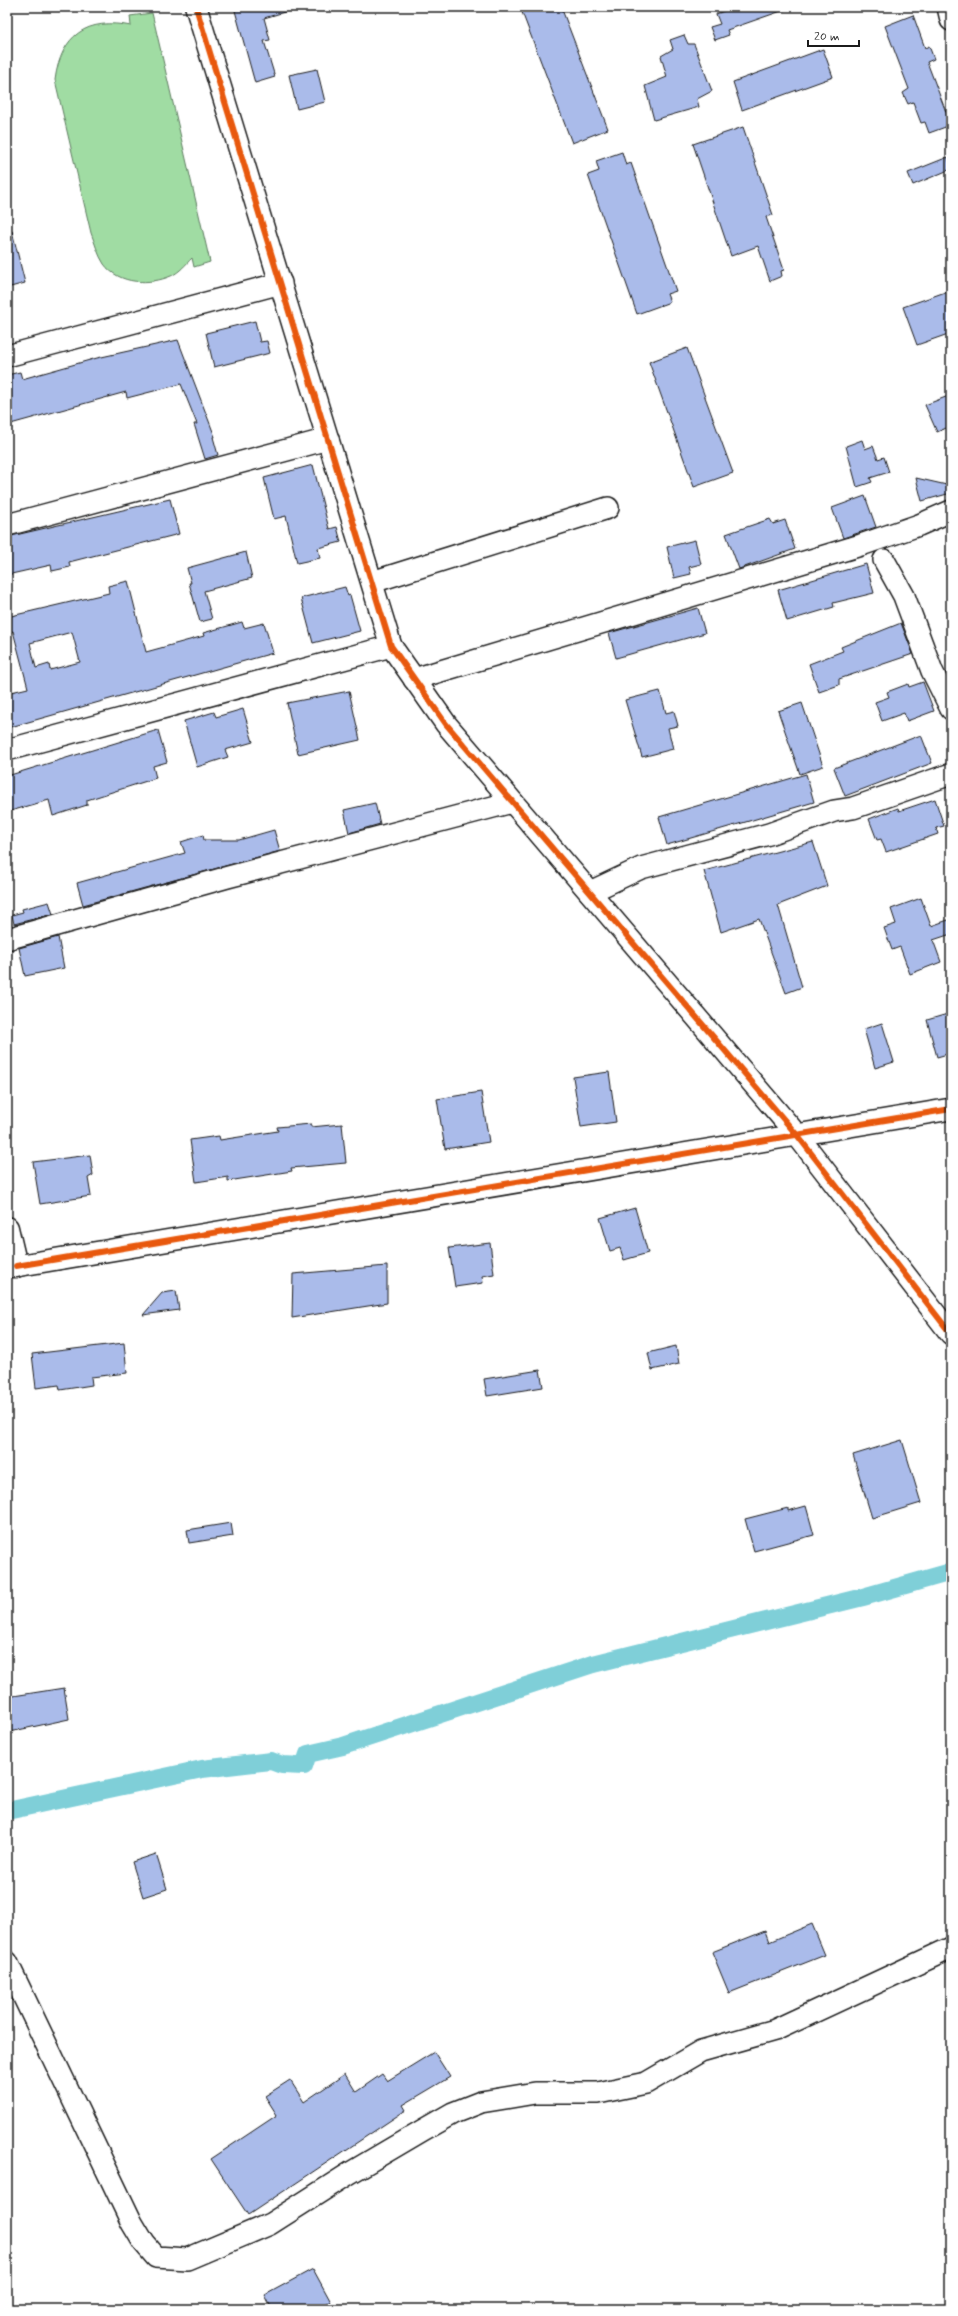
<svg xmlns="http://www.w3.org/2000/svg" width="958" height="2316" font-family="Mynerve,sans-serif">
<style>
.green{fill:#a0dca3;stroke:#5e7c60}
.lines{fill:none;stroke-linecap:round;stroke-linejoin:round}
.canal{stroke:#7fcfd8;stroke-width:18}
.building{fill:#aabbea;stroke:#1c1c1c;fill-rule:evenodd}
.minor-casing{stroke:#1c1c1c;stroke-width:24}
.major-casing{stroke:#1c1c1c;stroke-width:25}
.minor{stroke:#fff;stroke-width:21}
.major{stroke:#fff;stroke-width:22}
.cycleway-casing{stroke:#fff;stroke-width:8}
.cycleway{stroke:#e8590c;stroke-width:6}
</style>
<rect width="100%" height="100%" fill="#fff"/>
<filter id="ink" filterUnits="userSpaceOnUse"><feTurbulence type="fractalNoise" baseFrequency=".025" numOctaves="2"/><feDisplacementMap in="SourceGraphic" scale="8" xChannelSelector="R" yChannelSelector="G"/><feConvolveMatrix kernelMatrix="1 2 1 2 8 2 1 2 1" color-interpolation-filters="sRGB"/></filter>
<g filter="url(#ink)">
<path class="green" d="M152,13L210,262L194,267L192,258C186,264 180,272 171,276C150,285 119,285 104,264C98,255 95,243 91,233L55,80C61,35 87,17 131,26L130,16Z"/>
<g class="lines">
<path class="canal" d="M7,1811L202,1769L271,1761L282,1765L304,1766L308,1754L343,1746L593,1664L863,1597L951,1572"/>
</g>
<g class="building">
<path d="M234,7H288V11L264,18L270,40L264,41L275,77L255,83Z"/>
<path d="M520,7H561L608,129L572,143Z"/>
<path d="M735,7H787V9L727,30L729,35L715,40L710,27L720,24L716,14Z"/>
<path d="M913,15L925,48L929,46L934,59L927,62L951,125L929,133L925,122L921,123L913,102L908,104L903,93L909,89L885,26Z"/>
<path d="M684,35L688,44H694L712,91L697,99L699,107L654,120L645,86L667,77L661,56L673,49L670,40Z"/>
<path d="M823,49L833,77L742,110L733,82Z"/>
<path d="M317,69L325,102L297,109L289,75Z"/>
<path d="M743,127L773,215L766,217L784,270L781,271L782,276L770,281L758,246L731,256L693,144Z"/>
<path d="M622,152L626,165L631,163L676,291L667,294L670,302L637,314L588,175L599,171L596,161Z"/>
<path d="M948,157L951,169L913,185L908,173Z"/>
<path d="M7,231H12L25,283L7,288Z"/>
<path d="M951,290V333L917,345L903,307Z"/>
<path d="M255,321L260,342L267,341L270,353L214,367L206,333Z"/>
<path d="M178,340L215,437H213L218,455L205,459L194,424H197L181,384L127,398L126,392L7,425V375L20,372L22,379L97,358Z"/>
<path d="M687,348L733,473L694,487L649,362Z"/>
<path d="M951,395V426L937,432L925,405Z"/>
<path d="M862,440L865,449L873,446L878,459L884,457L889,472L870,478L872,482L857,487L846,446Z"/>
<path d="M313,465L329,529L337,527L341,542L318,548L320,558L297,563L286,516L274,519L264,478Z"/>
<path d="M916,478L951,486V493L922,501Z"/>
<path d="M865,496L876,527L843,538L832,508Z"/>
<path d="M170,499L179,534L69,562L70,567L52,571L51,565L7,575V537Z"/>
<path d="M770,519L773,524L785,520L795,549L739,569L726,534Z"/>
<path d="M695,540L701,564L689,567L691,574L674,578L667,547Z"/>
<path d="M246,552L252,578L204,591L212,619L200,622L189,583H191L187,568Z"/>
<path d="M866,564L874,593L833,603L834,607L787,621L778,590Z"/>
<path d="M128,581L146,652L204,636L203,633L242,622L244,628L264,623L273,653L7,728V693L28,688L13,631L7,633V617L109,593L108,586ZM72,632L80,662L50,670L49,664L36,668L30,643Z"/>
<path d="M345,587L348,596L350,595L360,631L313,643L301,598Z"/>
<path d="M698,608L705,633L616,658L609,633Z"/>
<path d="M901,623L913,654L839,679V685L819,692L809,664L843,651L841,647Z"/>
<path d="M923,682L934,711L907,721L904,713L882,721L875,702L889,697L887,692L908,684L909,687Z"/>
<path d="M349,691L360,740L298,754L287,703Z"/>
<path d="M660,691L666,713L674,711L678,726L668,728L673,749L642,757L625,700Z"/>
<path d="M802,703L823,766L800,774L778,711Z"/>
<path d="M243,709L253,742L225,750L228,757L197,767L184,721L214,712L216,717Z"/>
<path d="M158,730L167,762L153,766L156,778L87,800V805L53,816L49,800L7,812V776Z"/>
<path d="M921,735L932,763L845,796L834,768Z"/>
<path d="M806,774L814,802L667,845L659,817Z"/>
<path d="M935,799L944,826L936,828L938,834L886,852L881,839L877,840L869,819L898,808L899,811Z"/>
<path d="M375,803L380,824L349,833L344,810Z"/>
<path d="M274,830L280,851L83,905L77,883L185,853L181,842L203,835L204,840H239Z"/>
<path d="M813,842L827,886L778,905L802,987L786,993L759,919L721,932L704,871Z"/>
<path d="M921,898L931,926L951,919V934L933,940L941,962L910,974L900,947L892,950L884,928L896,924L891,909Z"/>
<path d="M49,902L53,914L14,924L12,915L23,912L22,909Z"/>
<path d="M58,937L64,968L25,976L19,948Z"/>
<path d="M951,1013V1053L937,1057L927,1020Z"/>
<path d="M882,1023L894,1062L875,1068L864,1029Z"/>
<path d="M609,1072L616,1122L581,1127L573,1077Z"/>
<path d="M481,1092L489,1142L445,1149L437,1099Z"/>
<path d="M311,1124V1127L342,1124L346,1163L291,1168L292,1171L228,1181V1177L196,1182L190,1140L219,1136L220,1140L278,1131L277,1127Z"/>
<path d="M90,1155L93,1175L88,1178L91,1196L40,1204L33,1162Z"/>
<path d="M635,1208L648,1253L624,1260L620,1248L610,1251L600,1218Z"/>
<path d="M490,1243L494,1274L482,1276L483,1283L455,1287L449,1248Z"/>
<path d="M387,1266V1303L292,1318L293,1274Z"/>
<path d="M176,1291L179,1310L143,1315L162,1293Z"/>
<path d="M124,1343L127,1373L91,1377L92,1385L60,1390L59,1385L36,1388L32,1354Z"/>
<path d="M676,1346L679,1364L652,1370L648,1353Z"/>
<path d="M540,1370L543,1387L487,1396L484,1379Z"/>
<path d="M902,1440L921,1503L872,1518L853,1455Z"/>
<path d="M806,1506L814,1535L754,1551L745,1519L788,1508V1511Z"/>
<path d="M231,1523L233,1536L189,1543L187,1530Z"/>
<path d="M64,1688L69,1719L9,1732L7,1697Z"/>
<path d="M156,1854L167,1889L143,1897L132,1862Z"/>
<path d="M812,1924L825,1955L729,1993L712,1952L765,1931L769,1942Z"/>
<path d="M434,2052L450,2077L403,2105L406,2110L248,2215L211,2159L277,2115L265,2096L290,2080L304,2102L345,2074L356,2092L382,2074L387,2081Z"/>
<path d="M313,2269L331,2302L318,2309H272L265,2295Z"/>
</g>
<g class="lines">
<defs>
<g id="minor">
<path d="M196,7L391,646L446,724L797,1135L951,1334"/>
<path d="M948,7L951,20"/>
<path d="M7,356L281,283"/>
<path d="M7,525L328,439"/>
<path d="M884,560L904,596L932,671L951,709"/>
<path d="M372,582L608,508"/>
<path d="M414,679L861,545L919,525L951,511"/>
<path d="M7,750L391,646"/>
<path d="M590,892L641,868L769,834L834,811L853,808L951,774"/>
<path d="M7,939L228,877L512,802"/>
<path d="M16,1266L951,1109"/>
<path d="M7,1962L132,2223L144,2243L156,2257L187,2259L270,2224L350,2173L423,2130L453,2113L481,2102L535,2093H598L646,2083L701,2051L775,2030L951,1948"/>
</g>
<path id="major" d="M7,1228L16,1266H7"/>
</defs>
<use href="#minor" class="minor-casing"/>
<use href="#major" class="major-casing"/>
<use href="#minor" class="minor"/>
<use href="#major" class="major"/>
<defs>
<g id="cycleway">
<path d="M196,7L391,646L446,724L797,1135L951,1334"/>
<path d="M16,1266L951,1109"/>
</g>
</defs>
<use href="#cycleway" class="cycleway-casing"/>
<use href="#cycleway" class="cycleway"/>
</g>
</g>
<rect width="958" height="2316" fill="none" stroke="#fff" stroke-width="24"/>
<rect x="12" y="12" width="934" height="2292" fill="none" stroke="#1c1c1c" stroke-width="1.5" filter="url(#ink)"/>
<path d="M808 40v6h51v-6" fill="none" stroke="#1c1c1c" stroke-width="2"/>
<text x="814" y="40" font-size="12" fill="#1c1c1c" stroke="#ffffff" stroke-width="3" paint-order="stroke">20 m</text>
</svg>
